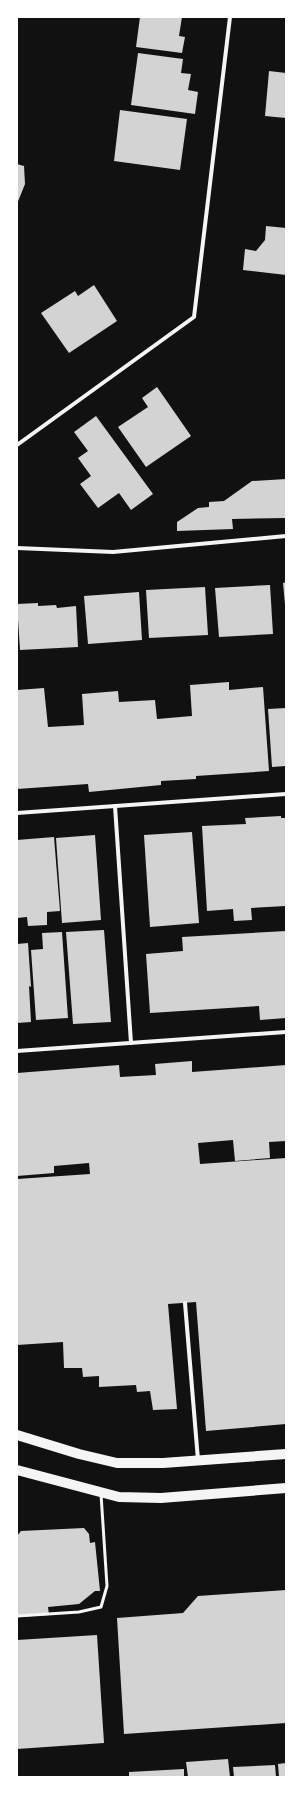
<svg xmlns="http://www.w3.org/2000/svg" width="303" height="1794" font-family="Cabin,sans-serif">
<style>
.building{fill:#d3d3d3}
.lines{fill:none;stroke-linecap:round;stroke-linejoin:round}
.service{stroke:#f5f5f5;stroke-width:3}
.minor{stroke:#f5f5f5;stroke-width:4}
.primary{stroke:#f5f5f5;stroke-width:10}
</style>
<rect width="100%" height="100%" fill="#111"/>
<g class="building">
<path d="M140,17H182L179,36L185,37L182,53L136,47Z"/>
<path d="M138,53L183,59L181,73L191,74L188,90L198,92L195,114L131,105Z"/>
<path d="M269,71L286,73V118L265,116Z"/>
<path d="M120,110L187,119L180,170L114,161Z"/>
<path d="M17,164L24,166L25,184L17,204Z"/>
<path d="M266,226L286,228V275L243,270L245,249L256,251L265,240Z"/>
<path d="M94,285L117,321L69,353L41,313L75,291L78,296Z"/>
<path d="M157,387L191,436L146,467L118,427L148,407L142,398Z"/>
<path d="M96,416L153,494L131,510L119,493L98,508L80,484L91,476L78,458L88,451L74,432Z"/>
<path d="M286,479V518L232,519L233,529L177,531V522L198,508L209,507V502L224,501L252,481Z"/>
<path d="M286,582V604H285L283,583Z"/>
<path d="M270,585L273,634L219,637L215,588Z"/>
<path d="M205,587L208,635L149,638L146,590Z"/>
<path d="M139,592L142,640L88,644L84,596Z"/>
<path d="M38,603V606L56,605L57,608L76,606L78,647L20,650L17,604Z"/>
<path d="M229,682V690L263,687L269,771L196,776V779L161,781V785L89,792L88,784L17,789V690L44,688L48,727L84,725L82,694L118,691L119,702L155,700L157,719L192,716L190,685Z"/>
<path d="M286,708V766L272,767L268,709Z"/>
<path d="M281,816V818H286V906L251,908L252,920L234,921L233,909L207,911L202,826L246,824L245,818Z"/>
<path d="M192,832L199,923L150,927L144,835Z"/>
<path d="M95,835L101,920L62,923L56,838Z"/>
<path d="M54,837L60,911L47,912V925L28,926L27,917L17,918V840Z"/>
<path d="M104,930L111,1022L73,1024L66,932Z"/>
<path d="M286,931V1018L260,1020L259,1006L150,1013L146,954L183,951L182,937Z"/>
<path d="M62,932L68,1018L36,1020L31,950L43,949L42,933Z"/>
<path d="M28,943L31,987L29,986L31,1022L17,1023V944Z"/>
<path d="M192,1061V1072L286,1065V1141L269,1142L270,1158L235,1161L233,1140L198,1143L200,1164L286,1158V1424L206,1431L196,1302L168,1304L177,1409L153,1410L150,1391L137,1392L136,1385L99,1387V1376L83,1377L82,1368H64L63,1342L17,1345V1179L90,1174L89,1163L54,1166V1173L17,1176V1073L119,1065L120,1077L156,1075L155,1064Z"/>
<path d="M84,1528L89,1534L90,1543L95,1542L100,1591H95L79,1604L48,1607L49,1615L17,1617V1536L21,1531Z"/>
<path d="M286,1590V1723L124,1734L117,1618L183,1613L198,1596Z"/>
<path d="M97,1635L104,1743L17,1749V1640Z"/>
<path d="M228,1759L230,1777H188L186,1762Z"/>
<path d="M286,1763V1777H279L278,1764Z"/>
<path d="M275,1765L276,1777H234L233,1767Z"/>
<path d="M184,1769V1777H129V1772Z"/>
</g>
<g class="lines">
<path class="service" d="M17,1616L79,1612L101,1607L107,1586L101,1494"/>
<g class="minor">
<path d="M17,445L194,317L230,17"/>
<path d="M17,548L113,552L286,536"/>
<path d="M115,806L131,1043"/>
<path d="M17,813L286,794"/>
<path d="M17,1051L286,1032"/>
<path d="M185,1303L198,1460"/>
</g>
<g class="primary">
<path d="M17,1435L79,1454L117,1463H163L286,1454"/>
<path d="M17,1470L119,1497L161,1498L286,1488"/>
</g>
</g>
<rect width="303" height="1794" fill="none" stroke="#ffffff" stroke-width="36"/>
</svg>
